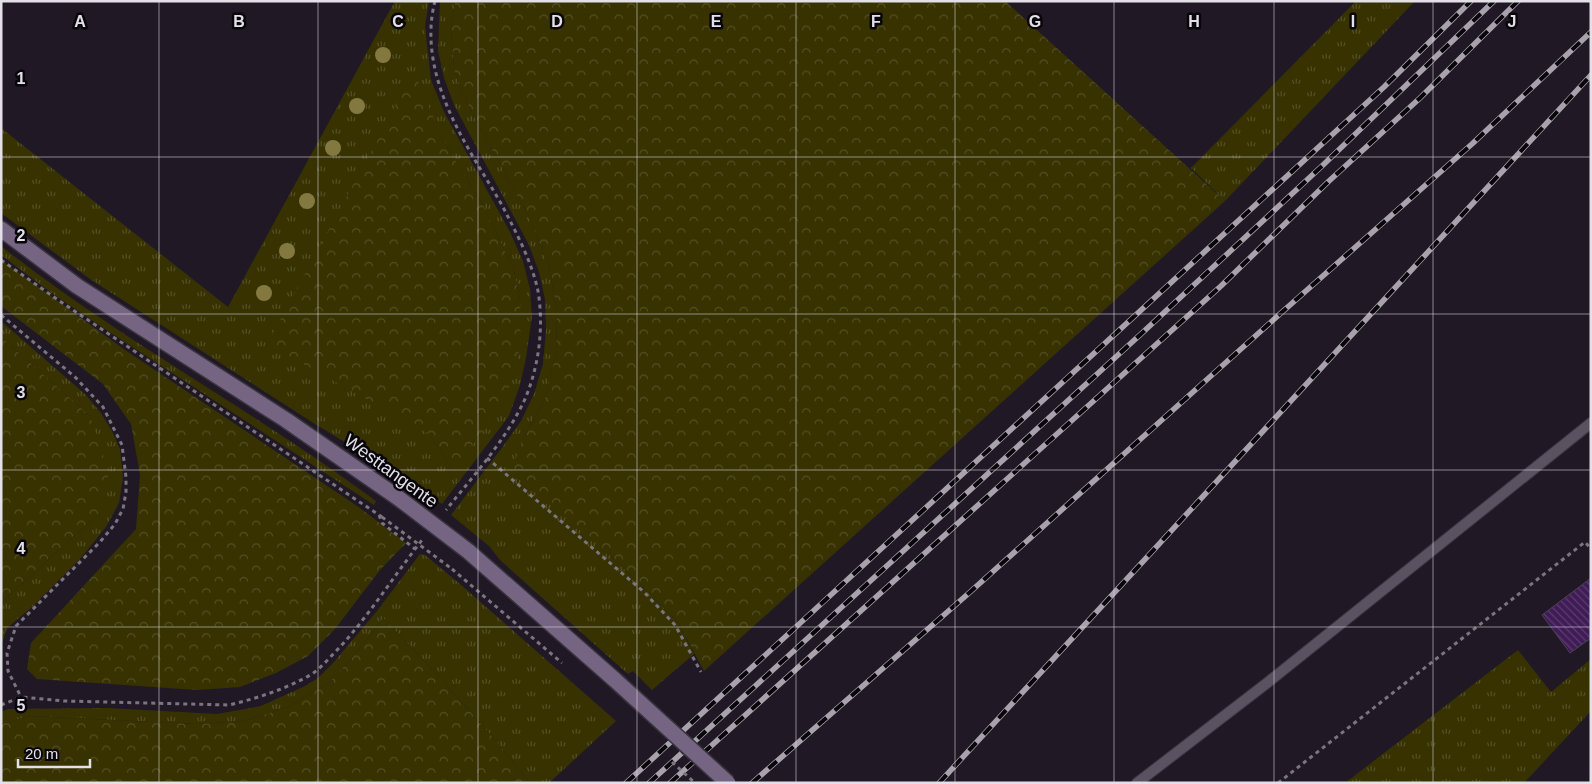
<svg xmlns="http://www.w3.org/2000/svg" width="1592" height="784" font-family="Helvetica,sans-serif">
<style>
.grass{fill:url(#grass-tufts);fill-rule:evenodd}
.forest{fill:url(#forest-crowns)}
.building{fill:url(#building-back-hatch);stroke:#4a4250}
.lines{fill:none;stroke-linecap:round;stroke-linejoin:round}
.lane-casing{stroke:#39353e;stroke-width:12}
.secondary-casing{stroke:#39353e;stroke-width:18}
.path{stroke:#7a757f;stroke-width:3;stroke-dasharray:4 4;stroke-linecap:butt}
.lane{stroke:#5a5260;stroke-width:10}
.secondary{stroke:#766483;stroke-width:15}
.rail-casing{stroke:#a7a2ac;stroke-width:5.5}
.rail{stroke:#08060a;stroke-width:4;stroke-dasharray:11;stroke-linecap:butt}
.secondary-bridge-casing{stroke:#39353e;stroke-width:18;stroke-linecap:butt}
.path-bridge{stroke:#7a757f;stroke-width:3;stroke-dasharray:4 4;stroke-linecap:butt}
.secondary-bridge{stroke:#766483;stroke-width:15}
.tree{fill:#837940}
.grid{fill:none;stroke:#e4e0e8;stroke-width:1;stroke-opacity:0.55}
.labels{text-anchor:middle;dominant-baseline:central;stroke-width:5;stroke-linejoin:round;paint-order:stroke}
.street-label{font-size:18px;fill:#e4e0e8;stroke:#08060a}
.grid-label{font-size:16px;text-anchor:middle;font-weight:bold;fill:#e4e0e8;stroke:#08060a;stroke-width:5;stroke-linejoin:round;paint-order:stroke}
</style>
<defs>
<pattern id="grass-tufts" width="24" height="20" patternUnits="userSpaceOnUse" patternTransform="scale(1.25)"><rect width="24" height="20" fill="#373200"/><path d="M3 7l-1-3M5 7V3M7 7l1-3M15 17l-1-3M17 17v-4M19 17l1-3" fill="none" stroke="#544f25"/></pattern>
<pattern id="forest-crowns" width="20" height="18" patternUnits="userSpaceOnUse" patternTransform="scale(1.25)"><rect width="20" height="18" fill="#373200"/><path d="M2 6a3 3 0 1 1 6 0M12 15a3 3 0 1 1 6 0" fill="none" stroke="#544f25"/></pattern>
<pattern id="building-back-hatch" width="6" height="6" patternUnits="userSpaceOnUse" patternTransform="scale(1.25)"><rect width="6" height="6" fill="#401c56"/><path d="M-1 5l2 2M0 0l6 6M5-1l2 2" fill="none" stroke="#5b3d6e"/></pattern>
</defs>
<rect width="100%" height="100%" fill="#201925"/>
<g class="grass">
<path d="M395,1H429L425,26L431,80L444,112L510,232L523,261L530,289L532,316L526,358L520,385L509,416L442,504L424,490L315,424L90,279L1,213V128L228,307ZM444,142L482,203L514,270L520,300V345L451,473L446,458L429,434Z"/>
<path d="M440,1H455L451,28L454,70L471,111L530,219L549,267L557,311L556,354L545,399L523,438L607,552L677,621L694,654L652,690L633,671L628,674L500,560L489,546L451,515L501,449L521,421L534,394L543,364L546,329L545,299L539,272L529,245L454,105L444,78L438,51Z"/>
<path d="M1356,1H1415L1225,201L1191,168Z"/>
<path d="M1,246C120,340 255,411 376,501L374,505L105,329L53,294L1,255Z"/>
<path d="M1,321L86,395L101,413L112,431L120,449L123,477L119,503L106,527L80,559L32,607L7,628L1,647V603L99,514L90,416L1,337Z"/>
<path d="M420,554L425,555L460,584L616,721L549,783H530C484,725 435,671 383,618L358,651L329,683L290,706L245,721L196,724L30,716L1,724V712L8,709L107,708L217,714L261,706L305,686L318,678L334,662L377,611Z"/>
<path d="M1518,650L1551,692L1591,659V711L1524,783H1345Z"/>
</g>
<g class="forest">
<path d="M455,1H1005L1225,201L704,671L677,621L607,552L512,469L523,438L545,399L556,354L557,311L549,267L530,219L471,111L454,70L451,28Z"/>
<path d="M414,72L444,142L482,203L514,270L520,300V345L511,384L495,415L451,474L446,458L429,434L267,344Z"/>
<path d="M1,260L125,350L360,508L406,543L380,570L335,629L308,656L276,673L240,687L197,690L37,679L27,669L31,643L136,529L140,475L131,424L103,384L1,306Z"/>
<path d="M1,337L90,416L109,472L99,514L1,603Z"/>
<path d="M383,618C435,671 484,725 530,783H1V724L30,716L196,724L245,721L290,706L329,683L358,651Z"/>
</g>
<path class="building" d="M1591,578V638L1570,653L1542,615Z"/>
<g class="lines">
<defs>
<path id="lane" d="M1137,783L1267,683L1591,423"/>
<g id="secondary">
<path d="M1,229L77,286L286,420L397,497"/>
<path d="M468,551L615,680"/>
</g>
</defs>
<use href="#lane" class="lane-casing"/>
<use href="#secondary" class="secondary-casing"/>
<g class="path">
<path d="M435,1C421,55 445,109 472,155C483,174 495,192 505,211C518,236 532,263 538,291C544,327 539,366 525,399C506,440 474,475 446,510"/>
<path d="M1,260L61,302L382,517"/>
<path d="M1,315L75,377L103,407L122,445L126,477V492L123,509L115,524L100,542L16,626L7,653L8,671L21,697"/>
<path d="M487,458L644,592L675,625L701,672"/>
<path d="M379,515L382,523L415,549"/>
<path d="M452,569L562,663"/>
<path d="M1,705L21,697L64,701L229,705C258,698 286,689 312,674C322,667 331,656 340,647C370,614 394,576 422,540"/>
<path d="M1278,783L1585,542L1591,549"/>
</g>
<use href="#lane" class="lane"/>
<use href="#secondary" class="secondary"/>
<defs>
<g id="rail">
<path d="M626,783L1384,87L1471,1"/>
<path d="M649,783L1141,334L1322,166L1494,1"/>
<path d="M670,783L1221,286L1329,181L1420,98L1518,1"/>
<path d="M752,783L969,593L1281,313L1472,144L1591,32"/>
<path d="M939,783L1591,75"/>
</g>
</defs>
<use href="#rail" class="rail-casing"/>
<use href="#rail" class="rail"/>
<defs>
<g id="secondary-bridge">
<path d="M397,497L468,551"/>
<path d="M615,680L728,783"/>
</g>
</defs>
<use href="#secondary-bridge" class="secondary-bridge-casing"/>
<g class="path-bridge">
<path d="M382,517L452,569"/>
<path d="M672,762L695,783"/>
</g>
<use href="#secondary-bridge" class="secondary-bridge"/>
</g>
<g class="tree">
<circle cx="383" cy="55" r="8"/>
<circle cx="357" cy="106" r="8"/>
<circle cx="333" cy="148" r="8"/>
<circle cx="307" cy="201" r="8"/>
<circle cx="287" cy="251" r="8"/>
<circle cx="264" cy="293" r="8"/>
</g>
<path class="grid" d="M159,1V783M318,1V783M478,1V783M637,1V783M796,1V783M955,1V783M1114,1V783M1274,1V783M1433,1V783M1,157H1591M1,314H1591M1,470H1591M1,627H1591"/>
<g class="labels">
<g class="street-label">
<text transform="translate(391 471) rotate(36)">Westtangente</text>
</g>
</g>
<g class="grid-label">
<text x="80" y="27">A</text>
<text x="239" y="27">B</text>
<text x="398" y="27">C</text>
<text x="557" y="27">D</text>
<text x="716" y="27">E</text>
<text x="876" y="27">F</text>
<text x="1035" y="27">G</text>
<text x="1194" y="27">H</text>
<text x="1353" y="27">I</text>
<text x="1512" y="27">J</text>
<text x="21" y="84">1</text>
<text x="21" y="241">2</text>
<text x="21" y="398">3</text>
<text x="21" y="554">4</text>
<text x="21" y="711">5</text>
</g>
<rect width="1592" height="784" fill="none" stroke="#e4e0e8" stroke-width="5"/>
<path d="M18 759v8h72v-8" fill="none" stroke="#e4e0e8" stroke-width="2.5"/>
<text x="25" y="759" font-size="15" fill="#e4e0e8" stroke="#08060a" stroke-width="4" paint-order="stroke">20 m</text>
</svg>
